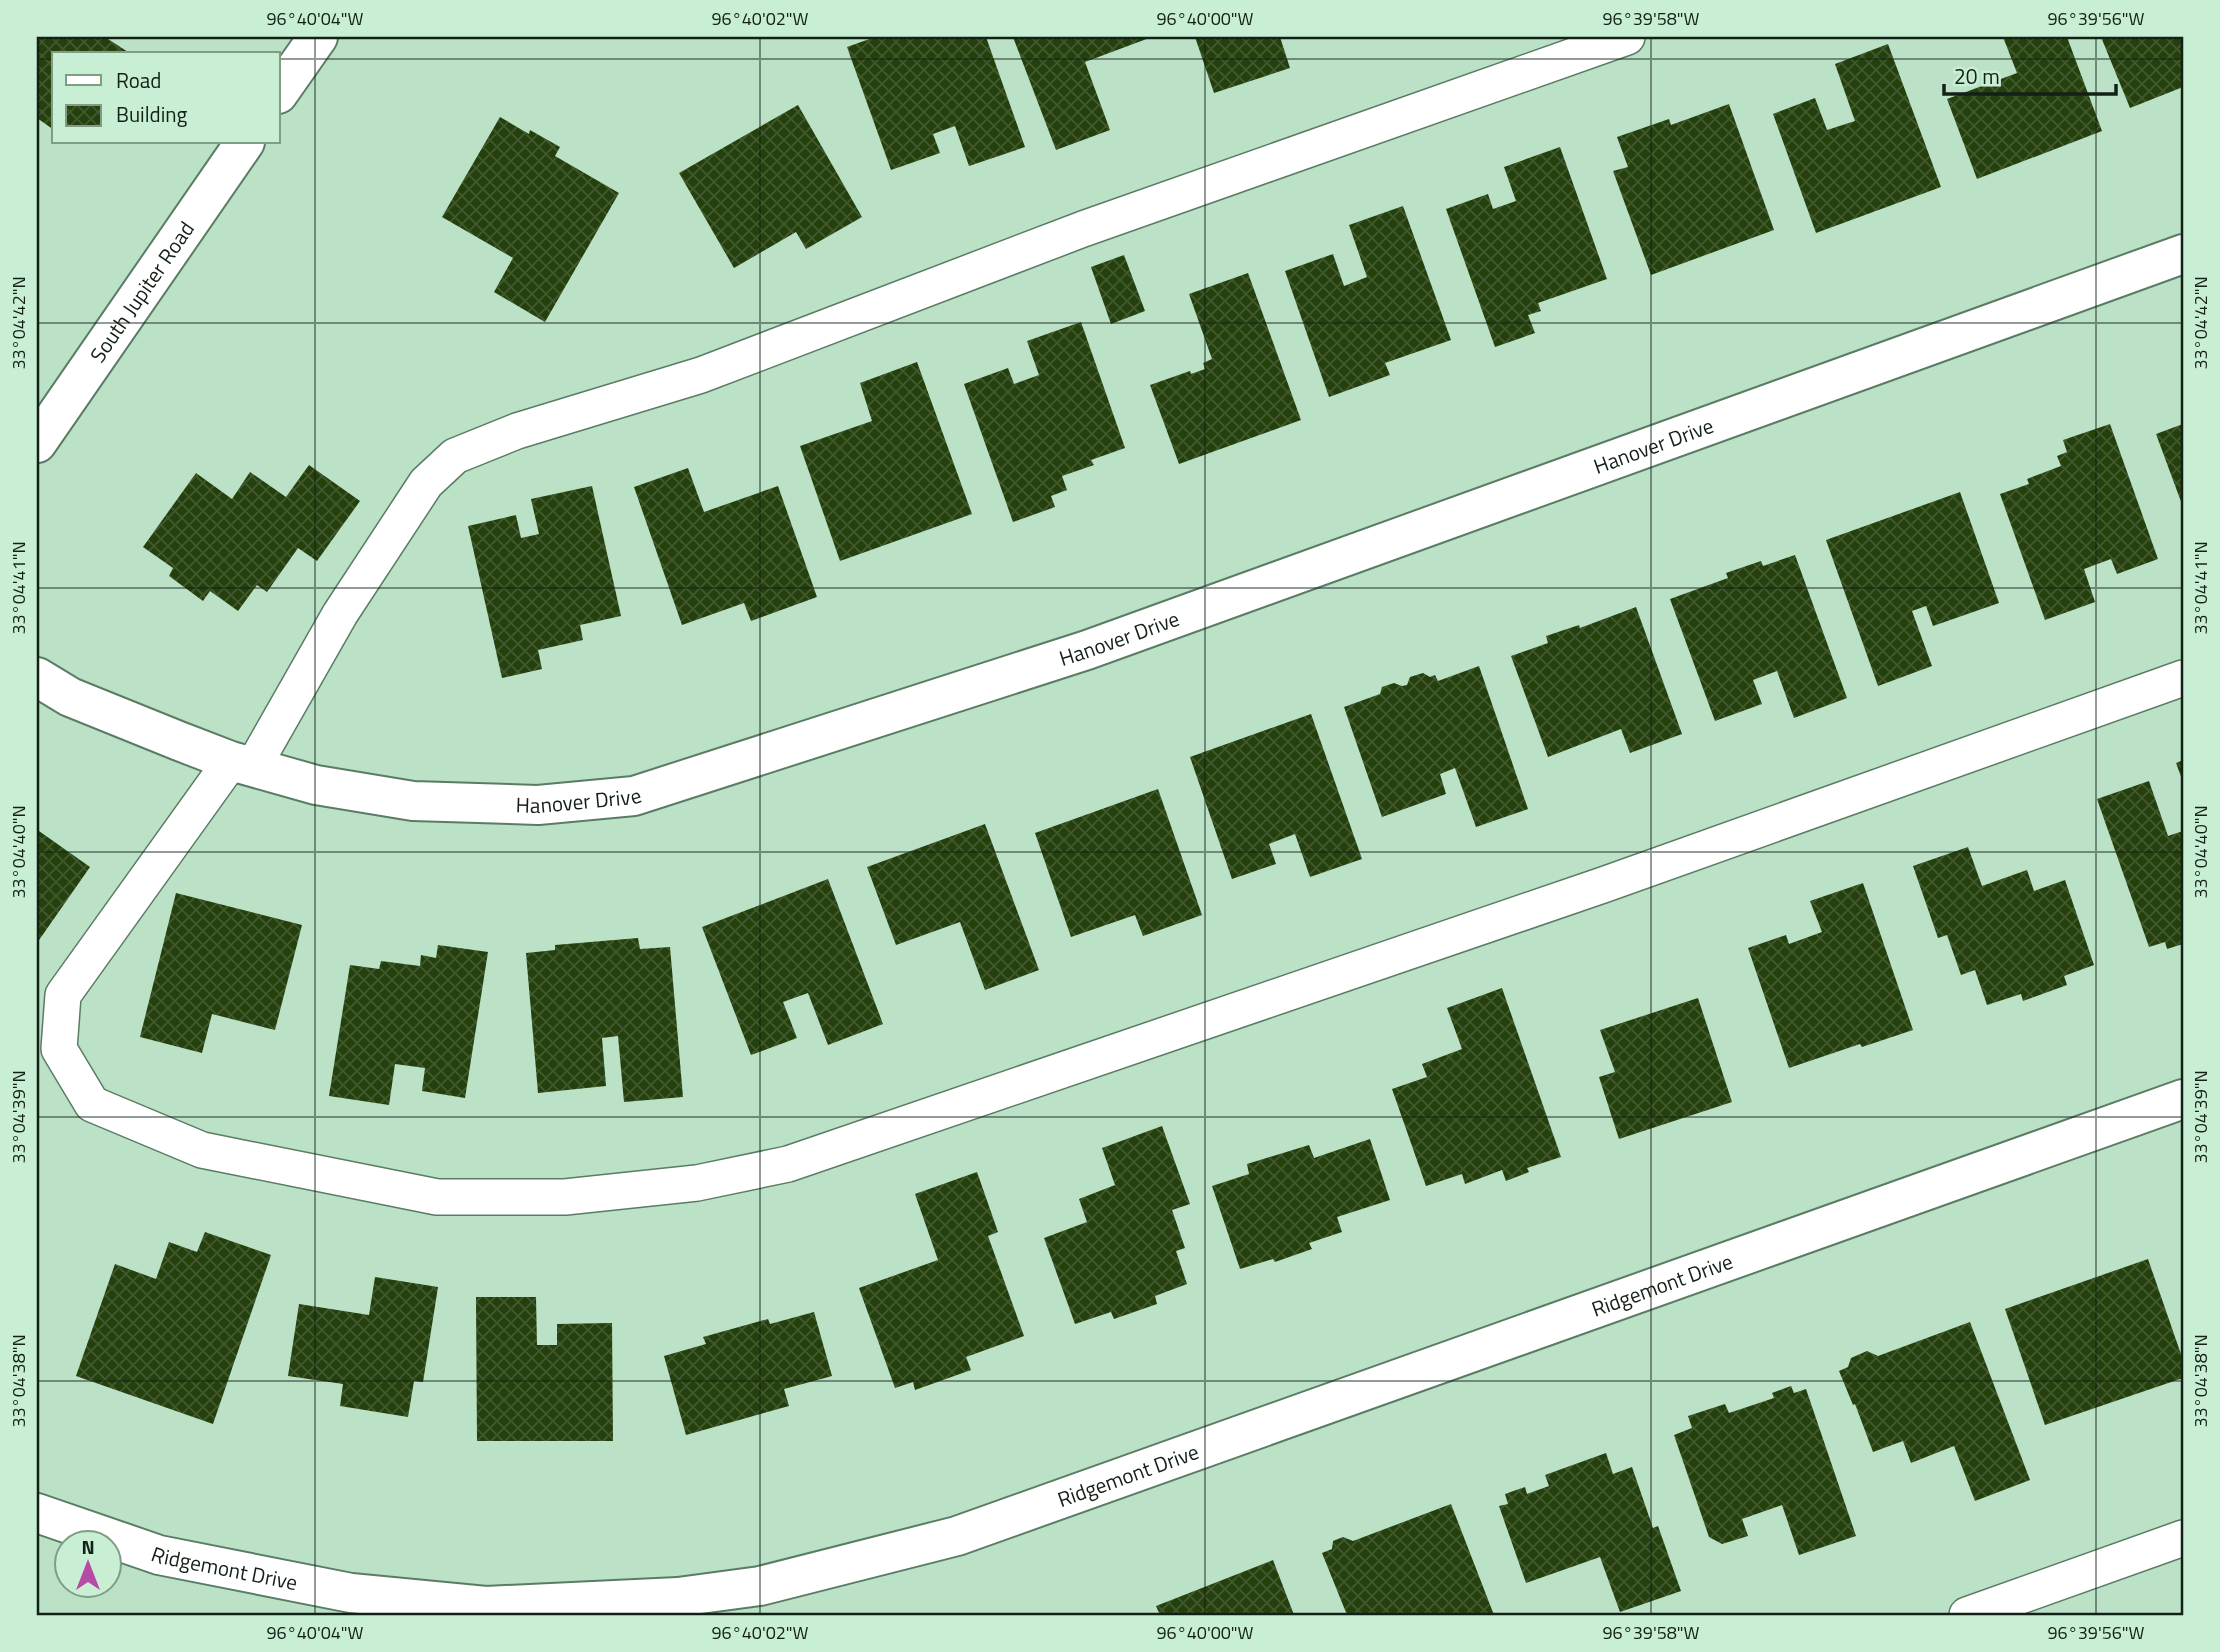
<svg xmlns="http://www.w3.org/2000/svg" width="2220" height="1652" font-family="'Titillium Web',sans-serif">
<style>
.building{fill:url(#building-cross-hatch)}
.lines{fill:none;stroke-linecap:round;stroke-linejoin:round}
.service-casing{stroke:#5a7c64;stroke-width:38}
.minor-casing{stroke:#5a7c64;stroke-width:42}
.tertiary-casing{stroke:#5a7c64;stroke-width:42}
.service{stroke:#fff;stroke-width:35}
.minor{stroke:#fff;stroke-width:38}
.tertiary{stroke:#fff;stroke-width:38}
.ticks{fill:none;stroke:#122016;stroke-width:2;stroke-opacity:0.45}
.labels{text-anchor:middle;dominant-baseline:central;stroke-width:7;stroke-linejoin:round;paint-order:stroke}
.street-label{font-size:21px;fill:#122016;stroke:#c8eed3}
.neatline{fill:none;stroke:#122016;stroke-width:2.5}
.ticks-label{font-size:18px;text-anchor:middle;fill:#122016}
</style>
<defs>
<pattern id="building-cross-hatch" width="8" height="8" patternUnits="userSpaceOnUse" patternTransform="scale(1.75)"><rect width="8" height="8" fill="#24400d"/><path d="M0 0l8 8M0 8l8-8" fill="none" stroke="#42592f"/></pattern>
</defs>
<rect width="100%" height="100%" fill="#bbe1c6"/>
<g class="building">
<path d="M37,37H105L128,52L127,54H54V130L37,118Z"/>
<path d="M875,37H986L1025,147L969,166L955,126L933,134L940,153L891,170L847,47Z"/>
<path d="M1013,37H1152L1085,62L1110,130L1056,150Z"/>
<path d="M1195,37H1280L1290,68L1214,93Z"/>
<path d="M2003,37H2067L2102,131L1977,179L1947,99L2017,73Z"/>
<path d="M2101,37H2183V87L2130,108Z"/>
<path d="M1888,44L1941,187L1816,233L1773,114L1815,98L1827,130L1855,121L1835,64Z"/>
<path d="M1729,104L1774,230L1651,275L1613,171L1628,167L1617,137L1669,119L1671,125Z"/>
<path d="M798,105L862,217L806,249L796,232L734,268L679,173Z"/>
<path d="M500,117L529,134L530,130L560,147L555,156L619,193L545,322L494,292L513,258L442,217Z"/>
<path d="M1560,147L1607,279L1538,303L1541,311L1528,315L1535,333L1495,347L1446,209L1488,194L1493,209L1516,201L1504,167Z"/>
<path d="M1403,206L1451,340L1385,363L1390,375L1329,397L1285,271L1333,254L1344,286L1367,277L1349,225Z"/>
<path d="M1124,255L1145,311L1111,324L1091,267Z"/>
<path d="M1248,273L1301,420L1179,464L1150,385L1190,371L1191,374L1205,369L1203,363L1212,359L1189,294Z"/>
<path d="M1081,322L1125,448L1091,460L1094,465L1062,476L1067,490L1051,496L1055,507L1013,522L964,384L1008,368L1014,384L1039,375L1027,341Z"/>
<path d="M917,362L972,514L840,561L800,446L872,421L860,383Z"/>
<path d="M2110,424L2158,559L2117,574L2111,559L2084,569L2095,602L2045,620L2000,494L2029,484L2027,479L2061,466L2057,456L2067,452L2063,440Z"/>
<path d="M2183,424V507L2156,434Z"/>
<path d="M309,465L360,501L317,561L298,548L267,592L257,585L238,611L210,591L203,601L169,576L173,568L143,547L196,473L232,499L250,472L286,497Z"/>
<path d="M688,468L704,512L778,486L817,597L751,621L744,603L682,625L634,487Z"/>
<path d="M592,486L621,616L580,625L583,640L538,650L542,669L502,678L468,526L516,515L521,538L539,534L531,499Z"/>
<path d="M1960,492L1999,603L1933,626L1926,606L1912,611L1932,666L1878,686L1826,540Z"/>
<path d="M1795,555L1847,698L1794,718L1777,671L1753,680L1762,704L1715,721L1670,599L1728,578L1726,573L1761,561L1763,566Z"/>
<path d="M1636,607L1682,734L1630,753L1621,729L1548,757L1511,656L1548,643L1546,636L1579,625L1580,628Z"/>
<path d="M1479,666L1528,809L1476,827L1455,768L1440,774L1446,794L1382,817L1344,707L1380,694L1382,687L1394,683L1402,686L1407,685L1410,677L1423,673L1430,677L1435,675L1438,681Z"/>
<path d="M1311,714L1362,859L1310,877L1295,834L1269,844L1276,864L1232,879L1190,757Z"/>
<path d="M2183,760V782L2176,763Z"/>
<path d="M2149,781L2168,836L2183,831V944L2167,949L2165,942L2149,947L2097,799Z"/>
<path d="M1158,789L1202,915L1143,936L1135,915L1071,937L1035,833Z"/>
<path d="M985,824L1039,970L985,990L960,922L896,945L867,867Z"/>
<path d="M39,831L90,867L37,943V834Z"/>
<path d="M1968,847L1982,886L2027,870L2034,891L2065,880L2094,965L2064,976L2067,985L2023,1001L2021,994L1987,1005L1975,970L1961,975L1947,935L1938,938L1913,866Z"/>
<path d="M828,879L883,1024L828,1045L808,993L783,1002L797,1038L751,1055L702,927Z"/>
<path d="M1863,883L1913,1030L1862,1047L1860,1044L1789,1068L1748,948L1786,935L1789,944L1822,932L1810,901Z"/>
<path d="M176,893L302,925L275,1030L212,1014L202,1053L140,1037Z"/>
<path d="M638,938L640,949L670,947L683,1097L624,1102L618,1036L602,1038L606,1086L538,1093L526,953L555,950V945Z"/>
<path d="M438,945L488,952L465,1098L422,1091L425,1068L395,1064L389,1105L329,1096L350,965L379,969L381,961L420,966L421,955L436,958Z"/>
<path d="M1502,988L1561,1157L1527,1168L1529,1172L1506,1181L1502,1170L1465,1184L1462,1174L1426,1186L1392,1089L1427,1077L1422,1064L1462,1049L1447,1008Z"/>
<path d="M1698,998L1732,1102L1619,1139L1599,1077L1615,1072L1600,1030Z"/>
<path d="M1162,1126L1190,1204L1172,1210L1185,1248L1176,1251L1187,1284L1155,1296L1157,1304L1114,1319L1111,1312L1075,1324L1044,1238L1087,1222L1079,1199L1115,1185L1102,1148Z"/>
<path d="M1370,1139L1390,1200L1337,1217L1342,1232L1309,1243L1312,1249L1275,1262L1273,1259L1240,1269L1212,1186L1249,1174L1247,1164L1309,1145L1314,1158Z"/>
<path d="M977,1172L998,1232L988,1236L1024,1336L966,1357L971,1370L915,1390L913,1382L895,1388L859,1288L938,1260L915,1194Z"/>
<path d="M205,1232L271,1255L213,1424L76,1376L115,1264L156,1279L169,1242L197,1252Z"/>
<path d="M2148,1259L2183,1360V1378L2045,1425L2005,1309Z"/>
<path d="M375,1277L438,1287L423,1382L414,1381L408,1417L340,1406L343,1384L288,1376L299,1304L369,1315Z"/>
<path d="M476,1297H536L537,1345H557V1324L612,1323L613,1441H477Z"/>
<path d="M814,1312L832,1376L784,1389L789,1406L686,1435L664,1356L706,1344L703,1337L768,1319L770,1324Z"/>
<path d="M1970,1322L2030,1480L1975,1501L1954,1446L1911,1463L1903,1441L1873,1452L1855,1404L1853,1405L1839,1371L1848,1367L1851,1358L1867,1351L1878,1356Z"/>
<path d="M1791,1386L1794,1393L1806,1389L1856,1536L1799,1555L1782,1505L1742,1519L1748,1536L1722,1544L1709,1537L1674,1435L1692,1428L1688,1416L1725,1404L1729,1413L1774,1398L1772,1393Z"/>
<path d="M1606,1453L1613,1474L1632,1467L1653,1528L1658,1526L1681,1591L1620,1612L1600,1557L1526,1583L1499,1506L1508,1504L1505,1494L1525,1487L1527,1494L1549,1486L1545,1475Z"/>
<path d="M1451,1504L1494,1615H1347L1322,1553L1332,1549L1333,1541L1343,1537L1353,1541Z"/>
<path d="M1273,1560L1294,1615H1160L1156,1606Z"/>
</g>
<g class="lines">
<defs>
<g id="service">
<path d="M231,761L63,995L59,1049L92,1104L202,1150L437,1197H565L697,1183L788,1164L1603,885L2183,678"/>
<path d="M253,767L340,614L426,483L455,456L517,431L701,375L1083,229L1627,37"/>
<path d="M1967,1615L2183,1538"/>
</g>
<g id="minor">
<path id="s1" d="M37,677L70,697L179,741L231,761L316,785L413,801L538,805L634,796L1087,650L2183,254"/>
</g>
<g id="tertiary">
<path d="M278,94L318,37"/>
<path id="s2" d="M37,443L245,142"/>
<path id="s3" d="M37,1513L159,1555L351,1593L486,1606L678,1597L760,1586L957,1536L2183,1099"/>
</g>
</defs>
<use href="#service" class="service-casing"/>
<use href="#minor" class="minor-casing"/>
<use href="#tertiary" class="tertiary-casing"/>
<use href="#service" class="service"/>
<use href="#minor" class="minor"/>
<use href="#tertiary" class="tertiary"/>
</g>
<path class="ticks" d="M315,37V1615M760,37V1615M1205,37V1615M1651,37V1615M2096,37V1615M37,59H54M278,59H2183M37,323H2183M37,588H2183M37,852H2183M37,1117H2183M37,1381H2183"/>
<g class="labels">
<g class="street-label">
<text stroke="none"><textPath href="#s2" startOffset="184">South Jupiter Road</textPath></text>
<text stroke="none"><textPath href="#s1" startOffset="1698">Hanover Drive</textPath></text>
<text stroke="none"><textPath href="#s1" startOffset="1130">Hanover Drive</textPath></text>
<text stroke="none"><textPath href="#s1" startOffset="564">Hanover Drive</textPath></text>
<text stroke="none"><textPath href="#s3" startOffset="1687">Ridgemont Drive</textPath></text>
<text stroke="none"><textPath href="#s3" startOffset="1120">Ridgemont Drive</textPath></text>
<text stroke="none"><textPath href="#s3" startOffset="196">Ridgemont Drive</textPath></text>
</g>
</g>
<rect width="2220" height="1652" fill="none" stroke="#c8eed3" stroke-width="77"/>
<rect x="52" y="52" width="228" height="91" fill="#c8eed3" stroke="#7f9c87" stroke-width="2"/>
<rect x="66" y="75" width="35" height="10" fill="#ffffff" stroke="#7f9c87" stroke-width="2"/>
<text x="116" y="88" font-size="21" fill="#122016">Road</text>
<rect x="66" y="105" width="35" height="21" fill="url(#building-cross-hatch)" stroke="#7f9c87" stroke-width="2"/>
<text x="116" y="122" font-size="21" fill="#122016">Building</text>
<g transform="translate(88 1564)"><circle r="33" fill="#c8eed3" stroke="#7f9c87" stroke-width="2"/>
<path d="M0-5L12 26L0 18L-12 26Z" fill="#b84aa7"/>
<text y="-10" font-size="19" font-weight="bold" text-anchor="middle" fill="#122016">N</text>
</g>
<path d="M1944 84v10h172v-10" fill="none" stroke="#122016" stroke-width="3.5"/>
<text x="1954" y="84" font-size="21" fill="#122016" stroke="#c8eed3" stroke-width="5" paint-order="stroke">20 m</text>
<rect x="38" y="38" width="2144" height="1576" class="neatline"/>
<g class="ticks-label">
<text x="315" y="25">96°40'04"W</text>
<text x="760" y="25">96°40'02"W</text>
<text x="1205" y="25">96°40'00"W</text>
<text x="1651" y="25">96°39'58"W</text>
<text x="2096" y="25">96°39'56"W</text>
<text transform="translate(19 323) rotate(-90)" y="6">33°04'42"N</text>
<text transform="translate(2201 323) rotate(-90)" y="6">33°04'42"N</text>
<text transform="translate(19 588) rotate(-90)" y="6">33°04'41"N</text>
<text transform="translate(2201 588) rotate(-90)" y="6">33°04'41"N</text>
<text transform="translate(19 852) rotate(-90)" y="6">33°04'40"N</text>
<text transform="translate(2201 852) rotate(-90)" y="6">33°04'40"N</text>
<text transform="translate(19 1117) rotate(-90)" y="6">33°04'39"N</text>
<text transform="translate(2201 1117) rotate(-90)" y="6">33°04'39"N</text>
<text transform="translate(19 1381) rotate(-90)" y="6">33°04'38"N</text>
<text transform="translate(2201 1381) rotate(-90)" y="6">33°04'38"N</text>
<text x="315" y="1639">96°40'04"W</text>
<text x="760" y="1639">96°40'02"W</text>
<text x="1205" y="1639">96°40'00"W</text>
<text x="1651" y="1639">96°39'58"W</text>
<text x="2096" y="1639">96°39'56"W</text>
</g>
</svg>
